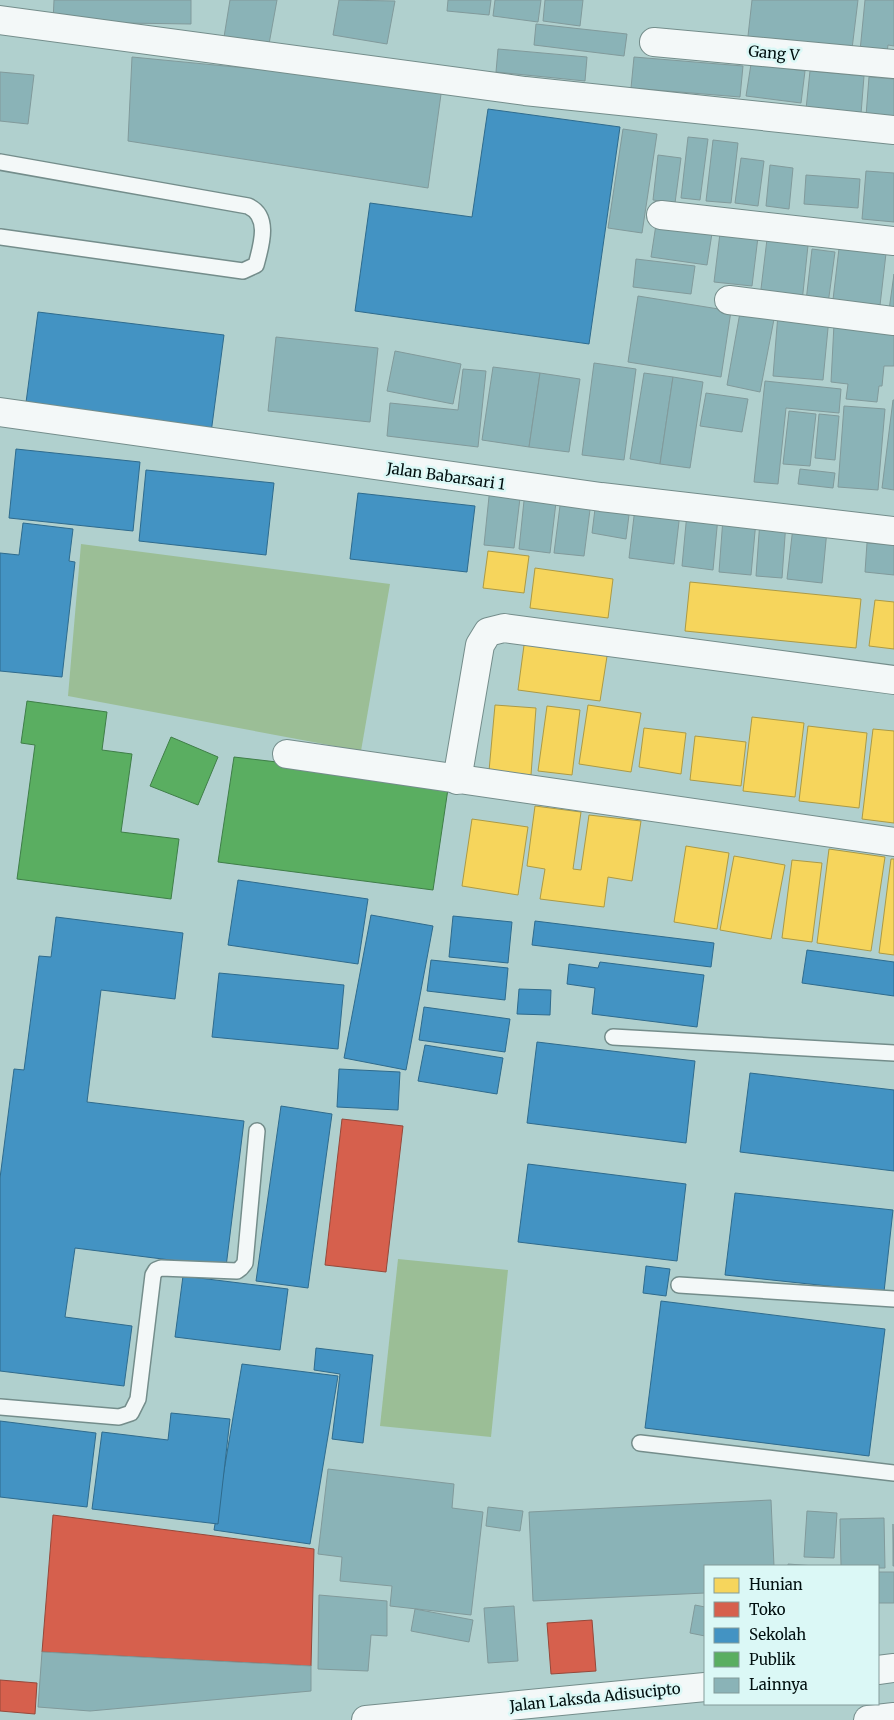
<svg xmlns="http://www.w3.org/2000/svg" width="894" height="1720" font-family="Merriweather,serif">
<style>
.green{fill:#9bbe96}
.homes{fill:#f6d55c;stroke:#ac9a45}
.shops{fill:#d6604d;stroke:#96483a}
.schools{fill:#4393c3;stroke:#2f6b8d}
.public{fill:#5aae61;stroke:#3f7e48}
.building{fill:#8ab3b7;stroke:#819a9b}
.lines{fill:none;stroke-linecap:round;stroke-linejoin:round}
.lane-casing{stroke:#748d8b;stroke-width:18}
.street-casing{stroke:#748d8b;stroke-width:30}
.highway-casing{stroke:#748d8b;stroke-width:30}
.lane{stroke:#f3f8f8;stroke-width:15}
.street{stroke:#f3f8f8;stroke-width:28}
.highway{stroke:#f3f8f8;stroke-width:28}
.labels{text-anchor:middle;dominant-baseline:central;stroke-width:5;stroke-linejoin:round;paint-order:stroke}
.street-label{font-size:15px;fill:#000f0f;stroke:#dbf8f6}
</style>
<rect width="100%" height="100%" fill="#b0d0ce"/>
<g class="green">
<path d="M81,544L390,584L361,751L68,696Z"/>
<path d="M398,1259L508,1270L491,1437L380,1426Z"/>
</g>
<g class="homes">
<path d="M488,551L529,556L524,593L483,588Z"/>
<path d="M535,568L613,579L608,618L530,608Z"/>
<path d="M690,582L861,599L856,648L685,631Z"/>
<path d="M875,600L894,602V649L869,646Z"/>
<path d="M525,638L608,650L600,701L518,690Z"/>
<path d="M495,705L536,708L531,775L489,771Z"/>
<path d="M588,705L641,713L631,772L579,764Z"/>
<path d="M547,706L580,710L572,775L538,771Z"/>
<path d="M752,717L804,723L795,797L743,791Z"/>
<path d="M808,726L867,733L859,808L799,801Z"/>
<path d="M644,728L686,733L681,774L639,767Z"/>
<path d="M873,729L894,731V823L862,819Z"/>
<path d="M695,736L746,742L741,786L690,780Z"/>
<path d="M535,806L581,812L573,869L581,870L589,815L641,821L632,881L608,877L604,907L540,899L545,869L527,866Z"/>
<path d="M472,819L528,827L518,895L462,886Z"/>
<path d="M686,846L729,853L717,929L674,922Z"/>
<path d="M829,849L885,857L871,951L817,943Z"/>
<path d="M734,856L785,865L771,939L720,930Z"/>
<path d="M891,859H894V955L879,953Z"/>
<path d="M792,860L822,863L812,942L782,938Z"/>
</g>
<g class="shops">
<path d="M342,1119L403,1126L386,1272L325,1265Z"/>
<path d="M53,1515L314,1549L311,1666L42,1652Z"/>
<path d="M592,1620L596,1671L551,1674L547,1623Z"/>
<path d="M0,1680L37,1683L35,1714L0,1711Z"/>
</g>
<g class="schools">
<path d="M488,109L620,127L589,344L355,311L370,203L472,217Z"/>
<path d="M38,312L224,335L211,433L25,410Z"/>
<path d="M16,449L140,462L133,531L9,518Z"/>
<path d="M146,470L274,483L266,555L139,541Z"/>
<path d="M358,493L475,506L467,572L350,559Z"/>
<path d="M23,523L73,529L69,561L75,562L62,677L0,671V553L19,555Z"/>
<path d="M238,880L368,899L358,964L228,945Z"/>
<path d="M371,915L433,926L406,1070L344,1058Z"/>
<path d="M453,916L512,922L508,963L449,957Z"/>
<path d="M56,917L183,933L175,999L101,990L87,1102L244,1121L226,1267L75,1248L65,1317L132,1326L124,1386L0,1371V1178L14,1069L24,1070L39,956L51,957Z"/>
<path d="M535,921L714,943L711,967L532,945Z"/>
<path d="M807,950L894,962V996L802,983Z"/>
<path d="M431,960L508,968L505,1000L427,991Z"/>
<path d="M600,962L704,975L697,1027L592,1014L595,988L567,984L569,964L598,968Z"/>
<path d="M219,973L344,985L338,1049L212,1037Z"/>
<path d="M519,989L551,990L550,1015L517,1014Z"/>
<path d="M424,1007L510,1019L505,1052L419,1040Z"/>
<path d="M537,1042L695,1061L686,1143L527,1123Z"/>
<path d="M425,1045L503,1058L497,1094L418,1081Z"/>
<path d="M339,1069L400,1072L398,1110L337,1107Z"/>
<path d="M750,1073L894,1090V1171L740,1152Z"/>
<path d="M281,1106L332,1114L308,1288L256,1281Z"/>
<path d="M528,1164L686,1184L677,1261L518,1242Z"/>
<path d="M735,1193L893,1210L884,1292L725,1275Z"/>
<path d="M646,1266L670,1269L666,1296L643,1293Z"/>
<path d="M183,1276L288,1289L280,1350L175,1337Z"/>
<path d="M661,1301L885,1329L869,1456L645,1428Z"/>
<path d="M316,1348L373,1355L363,1443L332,1439L340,1374L314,1370Z"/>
<path d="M242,1364L338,1376L310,1544L214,1530Z"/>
<path d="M171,1413L230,1419L218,1524L92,1509L102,1432L168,1440Z"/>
<path d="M0,1421L96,1433L87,1507L0,1497Z"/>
</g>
<g class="public">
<path d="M27,701L107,712L102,750L132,754L121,832L179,839L171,899L17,879L35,745L21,743Z"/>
<path d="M171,737L218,757L198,805L150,786Z"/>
<path d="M234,757L449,782L433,890L218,862Z"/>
</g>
<g class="building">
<path d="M54,0H191V24L53,22Z"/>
<path d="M230,0H277L269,44L224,37Z"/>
<path d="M339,0L395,1L387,44L333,35Z"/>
<path d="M448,0H491L489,15L447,11Z"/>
<path d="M495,0H541L538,22L493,16Z"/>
<path d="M545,0H583L580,26L543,21Z"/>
<path d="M752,0H858L851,57L747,45Z"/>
<path d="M865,0H894V46L888,45L887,53L860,51Z"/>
<path d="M536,24L627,34L624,56L534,45Z"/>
<path d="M498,49L587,57L585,81L496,72Z"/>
<path d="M132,57L442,87L428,188L128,141Z"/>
<path d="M634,57L743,66L740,97L631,88Z"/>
<path d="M751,64L805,71L801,103L746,96Z"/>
<path d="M810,71L864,76L861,114L806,109Z"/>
<path d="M0,72L34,75L28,124L0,121Z"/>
<path d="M869,77L894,79V118L866,116Z"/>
<path d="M623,129L657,134L642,233L608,228Z"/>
<path d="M688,137L708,139L700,200L681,198Z"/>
<path d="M713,140L738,143L731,203L706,201Z"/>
<path d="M658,155L681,158L675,203L653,200Z"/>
<path d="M741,158L764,161L758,206L735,203Z"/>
<path d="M770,165L793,168L789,209L766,206Z"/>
<path d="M866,171L894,173V222L862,219Z"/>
<path d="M806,175L860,179L858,208L804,204Z"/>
<path d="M657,218L713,227L707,265L651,257Z"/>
<path d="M721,225L759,229L752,286L714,282Z"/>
<path d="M768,231L809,236L802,302L760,297Z"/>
<path d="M840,240L887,245L879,314L832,308Z"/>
<path d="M812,249L835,252L828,304L806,301Z"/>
<path d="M636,259L695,266L691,294L633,287Z"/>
<path d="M894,274V310H889Z"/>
<path d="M638,296L731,311L721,377L628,362Z"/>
<path d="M741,307L775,314L760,392L727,385Z"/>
<path d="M778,314L829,318L823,380L773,376Z"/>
<path d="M834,324L894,330V366H884L882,386H879L877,402L846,399L848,384L831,382Z"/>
<path d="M276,337L378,348L370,422L268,411Z"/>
<path d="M395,351L461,364L453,404L387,391Z"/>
<path d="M594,363L636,369L624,460L582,455Z"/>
<path d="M493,367L540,373L529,447L482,440Z"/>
<path d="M463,369L486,371L478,447L387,436L390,403L458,410Z"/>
<path d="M540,373L580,379L569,452L529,447Z"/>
<path d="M644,373L673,377L660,464L630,459Z"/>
<path d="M673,377L703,382L690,468L660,464Z"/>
<path d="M765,381L841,389L839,413L786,408L778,484L754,482Z"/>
<path d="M706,393L748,399L742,432L700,426Z"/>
<path d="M893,400H894V490L882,488Z"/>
<path d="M844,406L885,409L878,490L838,487Z"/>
<path d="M789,411L816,414L810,466L783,464Z"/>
<path d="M819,414L839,416L835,460L815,458Z"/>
<path d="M800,469L835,473L833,488L798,484Z"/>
<path d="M490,487L521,490L514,548L484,545Z"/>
<path d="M525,491L557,494L550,553L519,549Z"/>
<path d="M561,498L591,502L584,556L554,553Z"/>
<path d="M635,508L680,513L674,564L629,558Z"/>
<path d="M595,509L629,515L626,539L592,533Z"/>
<path d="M687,513L718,517L713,570L682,566Z"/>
<path d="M723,518L756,521L751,575L719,572Z"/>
<path d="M760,520L786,522L782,578L756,576Z"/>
<path d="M793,527L827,530L822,583L787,579Z"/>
<path d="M867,543L894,545V575L865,572Z"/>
<path d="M328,1469L454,1484L452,1508L483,1512L471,1615L390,1606L392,1586L340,1581L342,1557L318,1554Z"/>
<path d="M771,1500L774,1566H705V1593L533,1601L529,1512Z"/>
<path d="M488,1507L523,1511L520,1531L486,1526Z"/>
<path d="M807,1511L837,1513L834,1558L804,1557Z"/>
<path d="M884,1518L885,1568H878V1566H841L840,1519Z"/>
<path d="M893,1524L894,1566H893Z"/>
<path d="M788,1564L815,1566H788Z"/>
<rect x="878" y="1572" width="16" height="31"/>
<path d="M319,1595L387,1601V1636L371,1635L368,1671L318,1669Z"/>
<path d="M695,1605L705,1607V1636L690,1633Z"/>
<path d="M514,1606L518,1661L488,1663L484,1608Z"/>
<path d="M415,1609L473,1620L469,1642L411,1631Z"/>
<path d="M42,1652L311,1666V1691L90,1711L38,1707Z"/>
</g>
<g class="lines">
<defs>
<g id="lane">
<path d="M0,162L248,206C271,216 261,246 256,265L243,271L0,237"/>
<path d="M613,1037L894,1053"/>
<path d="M679,1285L894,1299"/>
<path d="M0,1407L119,1417L131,1413L138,1399L153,1275L156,1270L161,1268L237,1271L241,1268L245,1263L257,1131"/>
<path d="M640,1443L894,1473"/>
</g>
<g id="street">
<path d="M0,20L525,91L894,130"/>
<path d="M654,42L894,64"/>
<path d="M661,215L894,241"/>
<path d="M729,300L894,321"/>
<path d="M0,412L601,497L894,531"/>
<path d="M287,754L894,842"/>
<path d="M457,780L480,645L488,632L504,628L894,680"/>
</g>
<g id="highway">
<path d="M878,1670L894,1668"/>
<path d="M366,1720L705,1687"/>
<path d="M868,1720L894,1717"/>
</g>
</defs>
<use href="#lane" class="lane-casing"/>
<use href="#street" class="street-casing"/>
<use href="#highway" class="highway-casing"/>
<use href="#lane" class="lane"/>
<use href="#street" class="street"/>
<use href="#highway" class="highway"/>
</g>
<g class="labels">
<g class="street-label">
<text transform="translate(774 53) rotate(5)">Gang V</text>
<text transform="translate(446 476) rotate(8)">Jalan Babarsari 1</text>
<text transform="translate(595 1697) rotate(-6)">Jalan Laksda Adisucipto</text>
</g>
</g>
<rect x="704" y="1565" width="175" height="140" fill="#dbf8f6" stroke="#839b9a"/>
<rect x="714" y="1578" width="25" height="15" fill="#f6d55c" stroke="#839b9a"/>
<text x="749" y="1590" font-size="15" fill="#000f0f">Hunian</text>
<rect x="714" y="1602" width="25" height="15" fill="#d6604d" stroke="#839b9a"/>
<text x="749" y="1615" font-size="15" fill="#000f0f">Toko</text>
<rect x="714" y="1628" width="25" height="15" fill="#4393c3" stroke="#839b9a"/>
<text x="749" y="1640" font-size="15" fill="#000f0f">Sekolah</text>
<rect x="714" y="1652" width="25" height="15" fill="#5aae61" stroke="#839b9a"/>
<text x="749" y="1665" font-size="15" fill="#000f0f">Publik</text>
<rect x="714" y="1678" width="25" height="15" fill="#8ab3b7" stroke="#839b9a"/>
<text x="749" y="1690" font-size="15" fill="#000f0f">Lainnya</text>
</svg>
